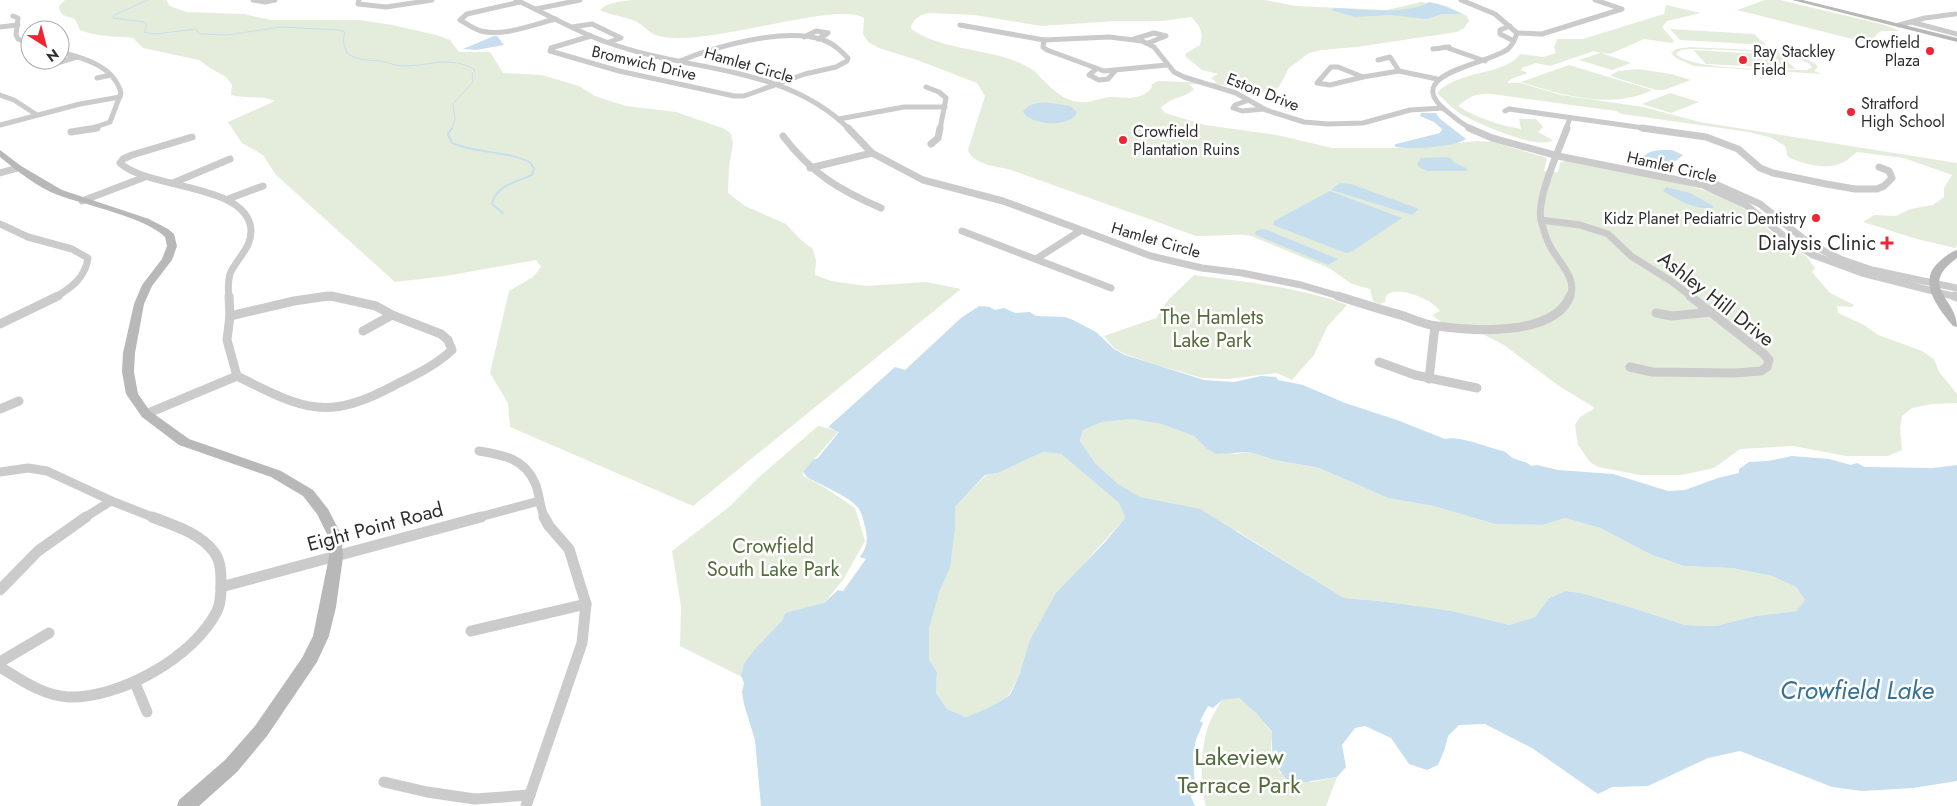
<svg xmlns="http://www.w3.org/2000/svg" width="1957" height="806" font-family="Jost,sans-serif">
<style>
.green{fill:#e4eddb;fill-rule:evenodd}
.water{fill:#c6deee;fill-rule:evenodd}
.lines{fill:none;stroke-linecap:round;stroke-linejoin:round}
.stream-far1{stroke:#c6deee;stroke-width:1}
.stream{stroke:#c6deee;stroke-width:2}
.street-far3{stroke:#cbcbcb;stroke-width:5}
.street-far2{stroke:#cbcbcb;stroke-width:7}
.street-far1{stroke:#cbcbcb;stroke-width:9}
.street{stroke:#cbcbcb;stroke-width:11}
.secondary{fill:#b8b8b8;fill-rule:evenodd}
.poi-dot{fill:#f02534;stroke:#fff;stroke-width:2}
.labels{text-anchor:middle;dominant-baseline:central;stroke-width:5;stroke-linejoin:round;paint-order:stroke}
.far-poi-label{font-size:16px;fill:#2e2e2e;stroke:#fff;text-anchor:start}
.far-street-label{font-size:16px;fill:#2e2e2e;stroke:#fff}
.poi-label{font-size:20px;fill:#2e2e2e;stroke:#fff;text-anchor:end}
.street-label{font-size:20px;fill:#2e2e2e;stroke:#fff}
.park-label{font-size:20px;fill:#516d39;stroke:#fff}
.near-park-label{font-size:24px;fill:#516d39;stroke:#fff}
.near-water-label{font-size:25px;font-style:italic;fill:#377195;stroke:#fff}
</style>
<rect width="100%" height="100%" fill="#fff"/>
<g class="green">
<path d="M65,0H166L170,6L186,12L244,14L271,20H360L392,25L436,35L450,40L459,52H490L503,73L542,75L579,86L595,96L626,106L676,112L725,129L731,134L733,143L729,168L728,193L745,206L786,224L801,240L813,249L816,261L815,275L831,281L866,286L926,282L961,289L693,506L510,427L508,403L490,373L509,291L533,277L541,267L536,260L446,276L395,282L276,175L263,155L242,143L228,122L275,101C261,95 246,99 231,95L232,85L226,77L210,68L199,60L143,48L133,38C116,36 96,37 80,30L75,19C67,16 59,16 59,6Z"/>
<path d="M635,0H1265L1296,6L1387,10L1421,2L1447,6L1467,16L1469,21L1464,28L1457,32L1356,47L1321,50L1309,53L1289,68L1279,87L1273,91L1249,93L1223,85L1189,84L1194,89C1186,98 1170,97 1161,108L1165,113L1205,125L1277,135L1332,148H1401L1477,141L1493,142L1547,158L1544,171L1558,172L1560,163L1568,160L1682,184L1714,193L1734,202L1753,215L1785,245L1806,256L1815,268L1812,272L1830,293L1854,305L1852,307L1837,306L1838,313L1864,325L1878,335L1922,351L1934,359L1939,372L1957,394V403L1932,404L1912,408L1902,416L1900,429L1902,450L1888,456H1846L1793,446L1740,449L1714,468L1681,475H1640L1598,467L1590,462L1578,445L1575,425L1580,417L1595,408L1559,386L1504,345L1467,326L1444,324L1432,315L1440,311C1434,299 1384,279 1385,302L1379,304L1373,301L1370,289L1352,284L1329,268L1251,236C1236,233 1213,237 1196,236C1136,214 1075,193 1014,171C1000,166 973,166 968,150L985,96L977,83L920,61L879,48L868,42L863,34L864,18C837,0 706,48 659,36C650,34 645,27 637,22C625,16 612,16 600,10C609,1 624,1 635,0ZM929,13L975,15L1041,26L1116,21H1163L1191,17C1200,25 1204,33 1200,45L1185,54L1186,57L1202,70L1218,74L1211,78L1217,83L1158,81L1151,85L1152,87C1143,100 1128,98 1114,97C1103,96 1092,103 1080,102C1064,101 1053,90 1042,79C1039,77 1038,73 1034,71C1028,66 1018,62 1010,59C980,49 938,48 911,29V26C916,17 920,15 929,13Z"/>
<path d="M1765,0H1780L1885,25L1900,31H1881L1872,39L1880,46L1737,10Z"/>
<path d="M1666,5L1701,13L1667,21L1662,27L1674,41L1672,43L1644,39L1610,54L1601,53L1631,63L1612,70L1579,60L1600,53L1594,51L1550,66L1536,63L1522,68L1521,70L1528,73L1511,79L1507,83H1521L1561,95L1643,107L1700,122L1957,163V245L1955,248L1917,239L1863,222L1874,215L1896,216L1910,209L1933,205L1944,197V188L1952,175L1904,158L1857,152C1853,155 1848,160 1844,162C1827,171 1803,164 1788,157L1785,146L1772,138L1749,132L1622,114L1616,111L1492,94C1477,93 1470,96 1458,106C1477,118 1499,125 1521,129L1519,119H1536L1543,127L1538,132L1553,140C1538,151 1477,123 1461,114C1452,109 1445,100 1437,93C1459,69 1505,76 1520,54L1543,57L1556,53L1554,48L1557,39H1583L1664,14Z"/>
<path d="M1670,29L1754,34L1766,45L1680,40Z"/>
<path d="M1690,47C1715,49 1804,48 1818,67L1814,71L1822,74L1694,66L1676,58L1671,53L1676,49ZM1692,49C1714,50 1802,50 1812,67L1807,70H1798C1774,69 1691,70 1676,54L1681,50Z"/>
<path d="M1693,50L1780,55L1796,69L1706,64Z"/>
<path d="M1569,65L1652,90C1611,110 1562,95 1521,82Z"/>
<path d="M1638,69L1671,74L1691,80L1664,90H1656L1610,76L1618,71Z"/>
<path d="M1670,93L1699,102L1671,113L1642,104Z"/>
<path d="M1194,275C1245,282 1299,287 1347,305L1327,327L1314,355L1292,380L1277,373L1228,379L1202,378L1150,363L1125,354L1114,348L1104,336L1156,318L1169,299Z"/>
<path d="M1132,419L1161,424L1194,436L1206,448L1236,454L1249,452L1275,460L1319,468L1388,498L1433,506L1495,524L1543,525L1565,518L1600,528L1652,555L1684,566L1732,568L1772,576L1796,587L1805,600L1796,611L1755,616L1716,626L1685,625L1633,608L1581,593L1566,591L1549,598L1535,617L1509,625L1379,601L1344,598L1237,531L1167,503L1140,497L1117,483L1095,463L1080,442L1083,430L1102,422Z"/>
<path d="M818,426L839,431L803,472V476L824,487L855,508L865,541L843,580L824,603L746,679L680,646L681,606L672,551L729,507L759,477Z"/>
<path d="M1043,452L1061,454L1119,503L1125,518L1082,566L1020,673L1009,695L990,707L966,717L947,709L936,693L937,672L929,659V629L939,593L950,568L955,530V507L986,475L998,473Z"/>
<path d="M1239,698L1257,714L1272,733L1271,751L1280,773L1312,782L1337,777L1326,806H1206C1199,787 1201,743 1209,724C1212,716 1217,708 1222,700Z"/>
</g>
<g class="water">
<path d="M1429,2L1438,4L1463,14H1442L1427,19L1390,15L1355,17L1331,10L1334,8C1357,9 1411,15 1429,2Z"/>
<path d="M494,36H497L504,45L476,50L463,49Z"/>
<path d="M1045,102L1070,106L1077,112C1072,128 1031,126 1023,112C1027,104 1037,103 1045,102Z"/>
<path d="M1421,113H1436L1439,118L1466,139C1456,147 1408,150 1396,147L1394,145L1396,144L1440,133L1442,129L1434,122L1420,116Z"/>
<path d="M1672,150L1683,155L1673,163H1658L1643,157C1650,149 1662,150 1672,150Z"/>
<path d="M1445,157L1451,158C1452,164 1463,165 1467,169L1466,171H1427L1419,167L1417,164L1421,158Z"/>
<path d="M1340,183L1351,184L1419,209L1412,215L1331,190Z"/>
<path d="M1666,187L1690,193L1715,207C1699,212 1677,200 1663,191Z"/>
<path d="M1330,191L1402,218L1351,252L1346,253L1273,225L1274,221Z"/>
<path d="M1261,229L1267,230L1338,259L1328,265L1256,235L1255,232Z"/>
<path d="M979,306L990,307L995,310L1004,308L1015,313L1030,312L1036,316L1065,317L1073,320L1096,332L1114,349L1125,355L1204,380L1234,382L1261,376L1276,377L1278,380L1303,385L1345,403L1397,420L1445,439C1459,435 1489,448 1503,451C1507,452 1509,456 1513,458C1519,461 1526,461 1531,466L1537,465L1558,470L1613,474L1668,491L1685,490L1718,478L1739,473V469L1749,462L1768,461L1792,456L1829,459L1851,465L1857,463L1865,467L1933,468L1957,465V781L1913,788L1862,791L1832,787L1740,751L1708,758L1648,786L1612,787L1598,794L1532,748L1485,724L1459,725L1448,736L1444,751L1438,765L1427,770L1409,764L1391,738L1365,726L1355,728L1342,745L1346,767L1337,777L1292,784C1274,768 1271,756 1272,732L1257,714L1239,698L1222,700L1213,708L1208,706L1200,721L1203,723L1196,740L1193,754L1195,791L1191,797L1195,806H761L755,740L744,704L742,692L744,683L741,675L744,664L755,649L783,620L785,613L824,603L838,590L843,591L866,559L860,557C866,549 868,541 866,531C864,523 863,516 859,509C851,497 821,485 808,478L803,472L813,460L818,458L839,432L828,427L895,367L905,370L961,318ZM1132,419L1161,424L1194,436L1206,448L1216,454L1249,452L1275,460L1319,468L1388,498L1433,506L1495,524L1543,525L1565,518L1600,528L1652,555L1684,566L1732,568L1772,576L1796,587L1805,600L1796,611L1755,616L1716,626L1685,625L1633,608L1581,593L1566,591L1549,598L1535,617L1509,625L1451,611L1379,601L1344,598L1200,509L1140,497L1117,483L1095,463L1080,441L1083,430L1102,422ZM1043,452L1061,454L1119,503L1125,518L1105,542L1056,593L1030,640L1020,673L1010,695L990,707L966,717L947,709L936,693L937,672L929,659V629L939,593L950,568L955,530V507L985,475L998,473Z"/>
</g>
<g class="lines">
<path class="stream-far1" d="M148,0L114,15L113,18L145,22L147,25L144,32L155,34L196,29L199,34L228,35L281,27L338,30L345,32L343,41L347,53C358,61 368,60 381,61C388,62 395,66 403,66C429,66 451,55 475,70L472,74L473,82L453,104L455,119L452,129"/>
<path class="stream" d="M452,128L448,134L452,143C477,154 507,150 531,163L534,169L532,175C518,181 495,186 492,204L503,213"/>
<g class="street-far3">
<path d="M253,0L265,2L275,0"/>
<path d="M359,0L358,4L386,7L432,0"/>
<path d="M516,0C547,14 577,32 609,43C689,72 786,65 849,129"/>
<path d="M1461,0L1495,14L1517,33C1515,39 1513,45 1508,49C1490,64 1402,73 1444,109C1453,116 1461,124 1472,129"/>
<path d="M520,2L467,14L460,20C467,24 474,29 481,31C504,37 534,24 556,19"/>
<path d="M536,9L580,0"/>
<path d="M13,16L18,18L16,35L18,39L30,44"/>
<path d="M1911,22L1957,34"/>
<path d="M960,25L1044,40L1109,37L1142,41L1154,47L1174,72L1184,77L1236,93L1266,110L1304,122L1328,124L1363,123L1410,110L1443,108"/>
<path d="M1899,25L1925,18L1955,14"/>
<path d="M1510,26L1500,30V34L1514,41"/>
<path d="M0,27L18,25"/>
<path d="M572,27L592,24L621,38L609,42"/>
<path d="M1517,33L1542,34L1622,9L1595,0"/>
<path d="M591,36L551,48L550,51L619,71L734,96H744L805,74L836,67L847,61L848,58C841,51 833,43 823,40C785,27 716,46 680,61"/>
<path d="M804,37L816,31L828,33L818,39"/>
<path d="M1134,39L1154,33L1166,36L1148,43"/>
<path d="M1044,40L1043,47L1047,50L1104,71L1167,65"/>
<path d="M1445,47L1485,61"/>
<path d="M1433,49L1449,47"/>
<path d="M60,52C84,58 114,66 121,93L110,122L90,129"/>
<path d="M1378,60L1390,57L1399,71"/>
<path d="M47,66L77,57"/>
<path d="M1331,67H1338L1363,77L1330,85L1317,83Z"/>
<path d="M1095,70L1089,75L1099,80L1108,79L1115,71"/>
<path d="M1363,77L1399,71L1437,79"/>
<path d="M97,78L111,75"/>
<path d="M926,87L939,92L946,98L940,129"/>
<path d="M0,95L14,100L37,115"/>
<path d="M1249,100L1235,105L1233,108L1242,111L1264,109"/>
<path d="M1505,111L1509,109L1651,129"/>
<path d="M839,119L904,107H945"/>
<path d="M0,125L80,104L120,97"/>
<path d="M1566,129L1570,118"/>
</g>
<g class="street-far2">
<path d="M848,128L872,153L923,180L1003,201L1151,256L1202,268L1242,273L1301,285L1342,297"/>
<path d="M1469,128L1492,138L1558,156L1703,185L1746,205L1791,242L1813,255L1862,273L1957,297"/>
<path d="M1567,128C1559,150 1536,199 1541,220C1543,228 1546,239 1550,246C1558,262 1578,278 1570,297"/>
<path d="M1642,128L1706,137L1738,149L1760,168L1773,173L1826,184L1855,189H1877L1884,186L1892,178L1889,171L1879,167"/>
<path d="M71,132L97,128"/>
<path d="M783,136C811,173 839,190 881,208"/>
<path d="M192,137L132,155L123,159L120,163C149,190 248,183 251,230C252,248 236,259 230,274C228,282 228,290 229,297"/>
<path d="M931,144L938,138L940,128"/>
<path d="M810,168L872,153"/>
<path d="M0,173L18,168"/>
<path d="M173,183L230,159"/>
<path d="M1715,184L1760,204L1810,244L1840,259L1872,270L1957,288"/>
<path d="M228,199L263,186"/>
<path d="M82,201L145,177"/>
<path d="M1541,220L1580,225L1608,234L1631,256L1671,281L1692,297"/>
<path d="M0,224L28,237L72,249L88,258C85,278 72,287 56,297"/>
<path d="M962,231L1111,288"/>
<path d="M1036,259L1080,231"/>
<path d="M319,297H337"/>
</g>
<g class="street-far1">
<path d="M229,296L230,316"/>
<path d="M1338,296C1360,303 1382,310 1404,316C1414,320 1426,325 1437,326C1472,331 1554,337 1570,296"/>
<path d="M1954,296L1957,297"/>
<path d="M1656,313L1672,316L1711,312"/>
<path d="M230,316L227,340L237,376C305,410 327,422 397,384C417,374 436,365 452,350L448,340L441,334L392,315L376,306L331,296"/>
<path d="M230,316L294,301L328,296"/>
<path d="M0,324L58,296"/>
<path d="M363,331L392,315"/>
<path d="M1379,362L1415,375L1477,388"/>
<path d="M1630,367L1652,372L1735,373L1761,371L1767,367L1769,360L1764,354L1690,296"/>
<path d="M1429,379L1435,326"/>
<path d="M0,409L19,401"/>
<path d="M146,414L237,376"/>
<path d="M479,451C503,455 524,458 535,483C540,494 539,507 545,518"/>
<path d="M0,472L28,468L47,471L114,502L155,518"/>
<path d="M84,518L111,501"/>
<path d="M476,518L539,501"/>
</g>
<g class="street">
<path d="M221,587L481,517"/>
<path d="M0,590L38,551L86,517"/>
<path d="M471,631L586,604"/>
<path d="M0,662L49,633"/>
<path d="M0,667C21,680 44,696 69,697C121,698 194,657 217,611C221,603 221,593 221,584C221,573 221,561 214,552C200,533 173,525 152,517"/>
<path d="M135,683L147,712"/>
<path d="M384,782L427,792L475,799L530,795"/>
<path d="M526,806L582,643L586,604L569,549L549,526L544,517"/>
</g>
<g class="secondary">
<path d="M1792,0H1803L1957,38V42Z"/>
<path d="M0,150L21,166L62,190L149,219L168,229L174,234L177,246L172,260L152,286L144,304L135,353L134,372L138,394L150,411L189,439L281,471L313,490L328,509L341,534L343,557L336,607L329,636L317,662L267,736L237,772L199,806H177L179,800L225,760L255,726L302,658L313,636L329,557L327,534L317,514L303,496L271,477L179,445L142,417L126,394L122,372L123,353L134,304L142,285L162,259L167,246L165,237C147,218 85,205 58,195C37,187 17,171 0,157Z"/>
<path d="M1957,250V258C1917,287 1957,298 1957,327L1953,326C1938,308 1916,281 1940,261C1945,256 1951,252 1957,250Z"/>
</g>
</g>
<g class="poi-dot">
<circle cx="1930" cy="51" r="5"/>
<circle cx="1743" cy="60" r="5"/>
<circle cx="1851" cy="112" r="5"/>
<circle cx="1123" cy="140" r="5"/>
<circle cx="1816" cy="218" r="5"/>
<path d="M1884.5 235.5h5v5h5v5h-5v5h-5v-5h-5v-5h5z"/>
</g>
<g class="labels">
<g class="far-poi-label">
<text x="1920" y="42" text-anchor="end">Crowfield<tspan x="1920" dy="18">Plaza</tspan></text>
<text x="1753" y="51">Ray Stackley<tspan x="1753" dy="18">Field</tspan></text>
<text x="1861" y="103">Stratford<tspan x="1861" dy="18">High School</tspan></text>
<text x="1133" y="131">Crowfield<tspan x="1133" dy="18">Plantation Ruins</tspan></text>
<text x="1806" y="218" text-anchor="end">Kidz Planet Pediatric Dentistry</text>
</g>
<g class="far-street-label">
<text transform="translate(644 63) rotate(13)">Bromwich Drive</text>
<text transform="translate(749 65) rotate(16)">Hamlet Circle</text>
<text transform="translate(1263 92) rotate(22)">Eston Drive</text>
<text transform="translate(1672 167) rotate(13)">Hamlet Circle</text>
<text transform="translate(1156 240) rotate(16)">Hamlet Circle</text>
</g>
<g class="poi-label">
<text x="1876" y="243">Dialysis Clinic</text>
</g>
<g class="street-label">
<text transform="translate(1716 299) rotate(38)">Ashley Hill Drive</text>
<text transform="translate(375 527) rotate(-15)">Eight Point Road</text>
</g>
<g class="park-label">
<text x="1212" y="317">The Hamlets<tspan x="1212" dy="23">Lake Park</tspan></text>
<text x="773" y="546">Crowfield<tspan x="773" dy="23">South Lake Park</tspan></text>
</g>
<g class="near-park-label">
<text x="1239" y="756">Lakeview<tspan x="1239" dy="28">Terrace Park</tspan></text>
</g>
<g class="near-water-label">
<text x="1857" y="690">Crowfield Lake</text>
</g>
</g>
<g transform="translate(45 45) rotate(144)"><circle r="24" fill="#ffffff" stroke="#ababab"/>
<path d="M0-4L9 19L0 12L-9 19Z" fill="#f02534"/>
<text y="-8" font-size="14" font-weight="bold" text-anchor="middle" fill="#2e2e2e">N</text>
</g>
</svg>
